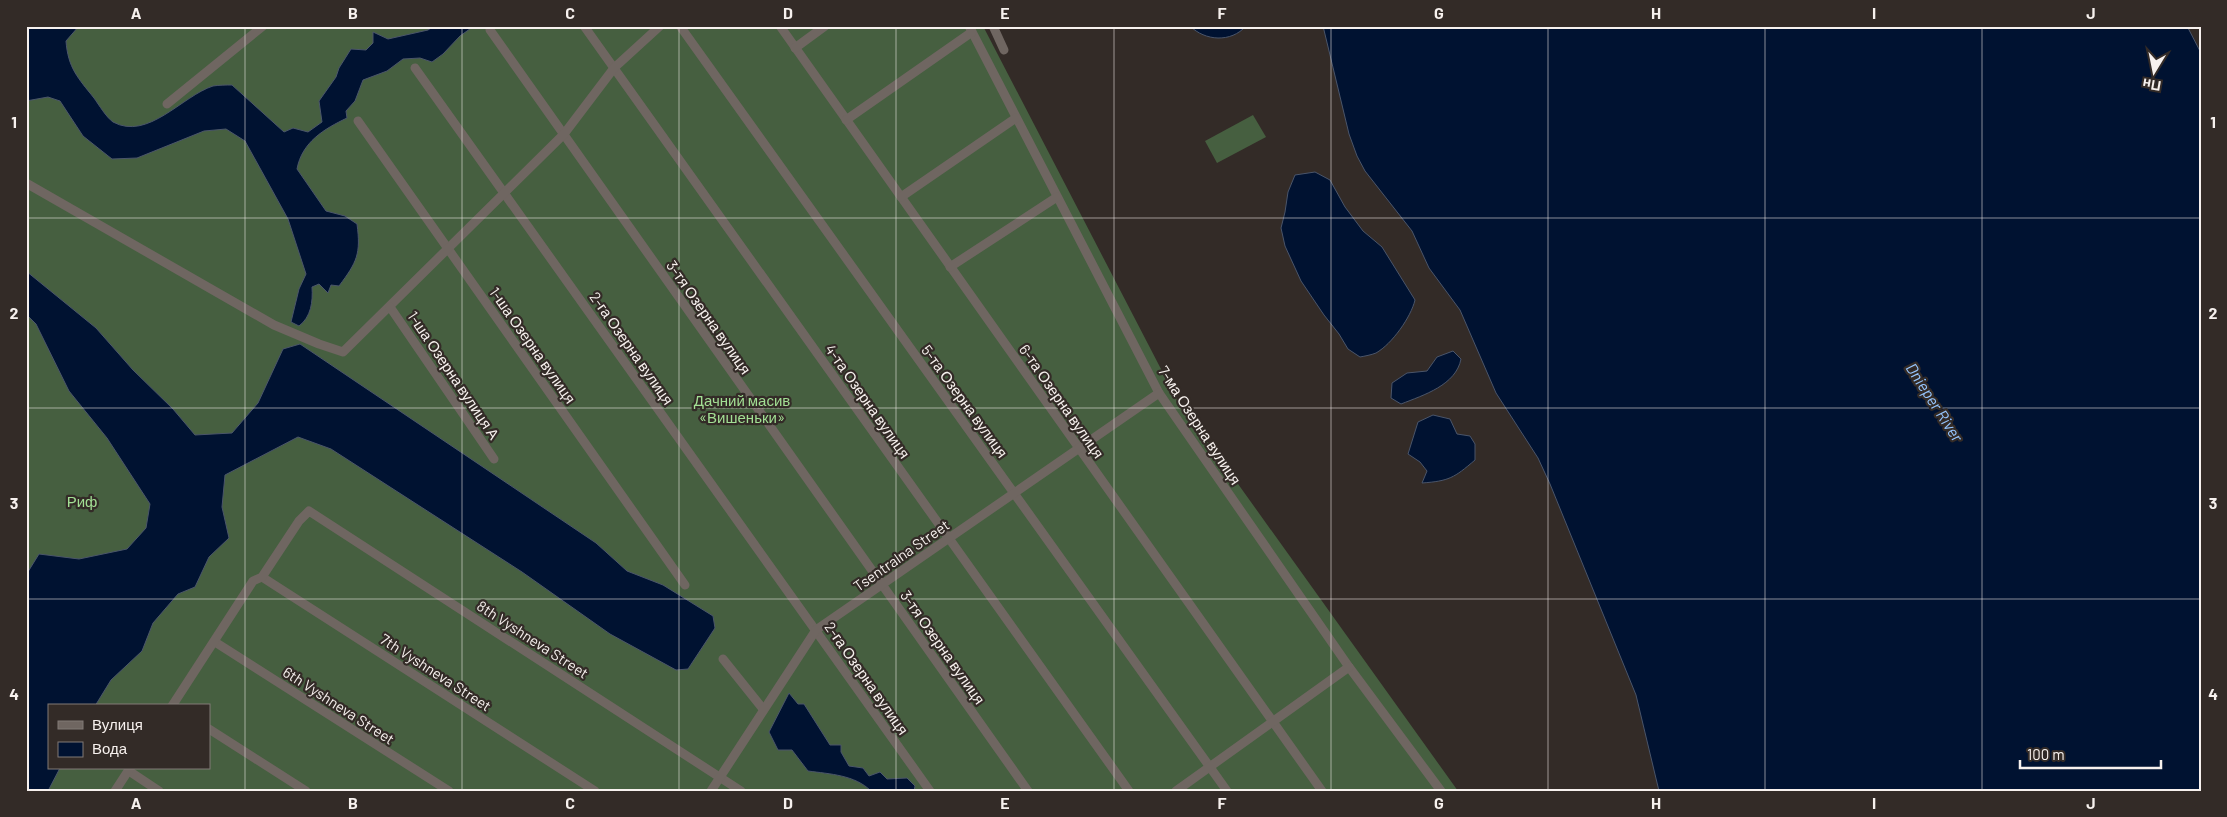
<svg xmlns="http://www.w3.org/2000/svg" width="2227" height="817" font-family="Barlow,sans-serif">
<style>
.garden{fill:#465f40;fill-rule:evenodd}
.water{fill:#001231;stroke:#4a556a}
.lines{fill:none;stroke-linecap:round;stroke-linejoin:round}
.minor{stroke:#6f6661;stroke-width:9}
.grid{fill:none;stroke:#f7f1ee;stroke-width:1;stroke-opacity:0.55}
.labels{text-anchor:middle;dominant-baseline:central;stroke-width:4.5;stroke-linejoin:round;paint-order:stroke}
.street-label{font-size:15px;fill:#f7f1ee;stroke:#332b27}
.park-label{font-size:15px;fill:#a2df94;stroke:#332b27}
.water-label{font-size:16px;font-style:italic;fill:#96c5fe;stroke:#332b27}
.neatline{fill:none;stroke:#f7f1ee;stroke-width:2}
.grid-label{font-size:16px;text-anchor:middle;font-weight:bold;fill:#f7f1ee}
</style>
<rect width="100%" height="100%" fill="#332b27"/>
<g class="garden">
<path d="M26,26H983L1175,396L1458,791H26ZM49,706H209V768H49Z"/>
<path d="M1253,115L1266,137L1217,163L1205,141Z"/>
</g>
<g class="water">
<path d="M26,26H79L66,41C68,68 78,78 94,98C99,105 106,117 113,122C148,141 182,96 213,86C219,85 227,85 232,85L284,132L293,128L308,132L322,122L319,101L336,77L339,68L351,49L366,50L373,43V32L388,39L428,30L434,26H474L460,36L443,54L432,62L420,58L403,59L387,71L363,80L355,101L346,111L347,118C324,129 302,142 297,169L326,211L345,216L357,224C361,254 357,262 339,286L331,285L328,293L319,284L312,287C313,302 311,317 299,326L291,322L299,289L306,274L288,219L245,141L226,129L204,131L137,158L112,159L83,136L60,101L48,97L26,101Z"/>
<path d="M1190,26H1246C1231,43 1205,41 1190,26Z"/>
<path d="M1323,26H2187L2201,53V791H1659L1636,695L1550,484L1538,458L1496,393L1460,310L1429,268L1412,231L1365,171L1357,156L1349,134Z"/>
<path d="M1315,172L1330,180L1345,207L1363,231L1382,247L1415,300C1411,317 1392,344 1376,353C1371,355 1365,356 1360,357L1348,349L1339,334L1324,315L1301,281L1285,246L1281,228L1285,212L1288,192L1295,175Z"/>
<path d="M26,271L96,328L133,370L173,409L195,435L232,433L258,403L283,349L300,344L596,543L627,571L663,585L713,616L715,628L688,669L676,670L610,634L522,572L331,449L298,437L225,475L222,507L229,538L209,557L195,587L178,594L153,623L142,651L111,680L95,706H49V768H60L48,791H26V575L39,554L79,559L127,549L146,528L150,504L107,438L69,391L36,324L26,314Z"/>
<path d="M1453,351L1461,359C1456,385 1424,395 1401,404L1391,398L1392,383L1407,373L1427,371L1437,357Z"/>
<path d="M1433,415L1450,419L1457,434L1470,436L1475,444V460C1454,478 1449,481 1422,483L1427,471L1420,462L1408,454L1418,422Z"/>
<path d="M789,693L798,704H804L830,745H841V752L849,766L863,768L869,776L880,772L887,779L907,778L915,786L914,791H871C855,775 830,774 808,771L792,750H778L769,732Z"/>
</g>
<g class="lines">
<g class="minor">
<path d="M584,26L1129,791"/>
<path d="M680,26L1227,791"/>
<path d="M780,26L1322,791"/>
<path d="M969,26L1159,393L1349,667L1441,791"/>
<path d="M993,26L1004,50"/>
<path d="M490,30L1028,791"/>
<path d="M795,48L825,26"/>
<path d="M415,68L930,791"/>
<path d="M167,104L263,26"/>
<path d="M846,120L972,32"/>
<path d="M358,121L685,585"/>
<path d="M26,183L274,325L319,344L343,352L564,134L614,68L660,26"/>
<path d="M901,197L1016,118"/>
<path d="M950,267L1057,197"/>
<path d="M390,307L494,459"/>
<path d="M262,577L595,791"/>
<path d="M215,642L449,791"/>
<path d="M723,659L763,709"/>
<path d="M172,706L253,581L262,577L299,521L309,511L741,791"/>
<path d="M209,729L306,791"/>
<path d="M129,771L159,791"/>
<path d="M115,791L130,768"/>
<path d="M711,791L816,630L1159,393"/>
<path d="M1176,791L1349,667"/>
</g>
</g>
<path class="grid" d="M245,26V791M462,26V791M679,26V791M896,26V791M1114,26V791M1331,26V791M1548,26V791M1765,26V791M1982,26V791M26,218H2201M26,408H2201M26,599H2201"/>
<g class="labels">
<g class="street-label">
<text transform="translate(709 317) rotate(55)">3-тя Озерна вулиця</text>
<text transform="translate(533 345) rotate(55)">1-ша Озерна вулиця</text>
<text transform="translate(632 348) rotate(55)">2-га Озерна вулиця</text>
<text transform="translate(454 375) rotate(56)">1-ша Озерна вулиця А</text>
<text transform="translate(868 401) rotate(55)">4-та Озерна вулиця</text>
<text transform="translate(965 401) rotate(54)">5-та Озерна вулиця</text>
<text transform="translate(1062 401) rotate(55)">6-та Озерна вулиця</text>
<text transform="translate(1200 425) rotate(57)">7-ма Озерна вулиця</text>
<text transform="translate(901 555) rotate(-35)">Tsentralna Street</text>
<text transform="translate(533 639) rotate(33)">8th Vyshneva Street</text>
<text transform="translate(943 647) rotate(55)">3-тя Озерна вулиця</text>
<text transform="translate(436 672) rotate(33)">7th Vyshneva Street</text>
<text transform="translate(867 678) rotate(55)">2-га Озерна вулиця</text>
<text transform="translate(339 705) rotate(33)">6th Vyshneva Street</text>
</g>
<g class="park-label">
<text x="742" y="400">Дачний масив<tspan x="742" dy="17">«Вишеньки»</tspan></text>
<text x="82" y="501">Риф</text>
</g>
<g class="water-label">
<text transform="translate(1935 402) rotate(57)">Dnieper River</text>
</g>
</g>
<rect width="2227" height="817" fill="none" stroke="#332b27" stroke-width="55"/>
<rect x="48" y="704" width="162" height="65" fill="#332b27" stroke="#817a77"/>
<rect x="58" y="721" width="25" height="8" fill="#6f6661" stroke="#817a77"/>
<text x="92" y="730" font-size="15" fill="#f7f1ee">Вулиця</text>
<rect x="58" y="742" width="25" height="15" fill="#001231" stroke="#817a77"/>
<text x="92" y="754" font-size="15" fill="#f7f1ee">Вода</text>
<g transform="translate(2154 72) rotate(190)" stroke="#332b27" stroke-width="4" paint-order="stroke">
<path d="M0-4L9 19L0 12L-9 19Z" fill="#f7f1ee"/>
<text y="-8" font-size="14" font-weight="bold" text-anchor="middle" fill="#f7f1ee">Пн</text>
</g>
<path d="M2020 760v8h141v-8" fill="none" stroke="#f7f1ee" stroke-width="2.5"/>
<text x="2027" y="760" font-size="15" fill="#f7f1ee" stroke="#332b27" stroke-width="4" paint-order="stroke">100 m</text>
<rect x="28" y="28" width="2172" height="762" class="neatline"/>
<g class="grid-label">
<text x="136" y="19">A</text>
<text x="353" y="19">B</text>
<text x="570" y="19">C</text>
<text x="788" y="19">D</text>
<text x="1005" y="19">E</text>
<text x="1222" y="19">F</text>
<text x="1439" y="19">G</text>
<text x="1656" y="19">H</text>
<text x="1874" y="19">I</text>
<text x="2091" y="19">J</text>
<text x="14" y="128">1</text>
<text x="2213" y="128">1</text>
<text x="14" y="319">2</text>
<text x="2213" y="319">2</text>
<text x="14" y="509">3</text>
<text x="2213" y="509">3</text>
<text x="14" y="700">4</text>
<text x="2213" y="700">4</text>
<text x="136" y="809">A</text>
<text x="353" y="809">B</text>
<text x="570" y="809">C</text>
<text x="788" y="809">D</text>
<text x="1005" y="809">E</text>
<text x="1222" y="809">F</text>
<text x="1439" y="809">G</text>
<text x="1656" y="809">H</text>
<text x="1874" y="809">I</text>
<text x="2091" y="809">J</text>
</g>
</svg>
